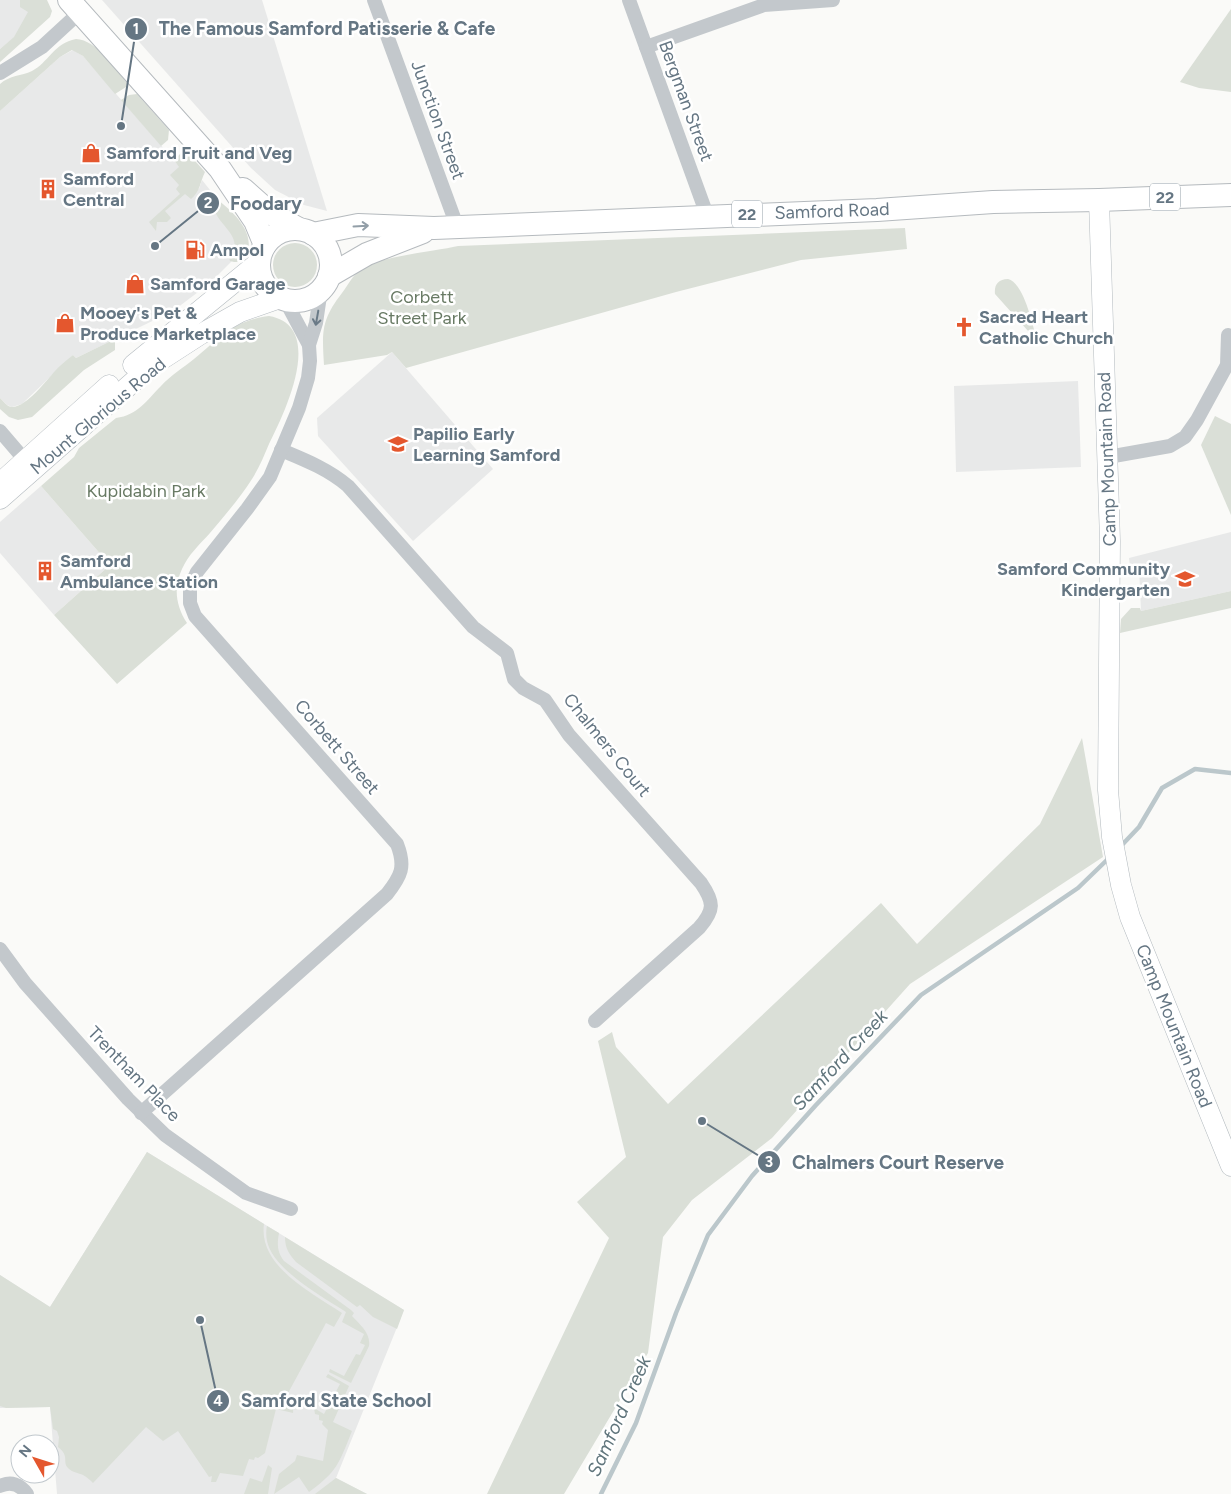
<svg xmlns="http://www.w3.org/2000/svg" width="1231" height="1494" font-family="Figtree,sans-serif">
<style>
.built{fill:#e8e9e9}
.green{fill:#dadfd7}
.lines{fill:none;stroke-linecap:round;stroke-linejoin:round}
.stream{stroke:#bbc7cb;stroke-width:4.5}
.secondary-casing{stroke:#b3babf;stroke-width:21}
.primary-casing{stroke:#b5babe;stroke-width:24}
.street{stroke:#c3c8cc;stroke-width:14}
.secondary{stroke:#fff;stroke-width:20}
.primary{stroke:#fff;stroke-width:22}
.oneway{stroke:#939fa8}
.oneway2{stroke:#6a7a87}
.labels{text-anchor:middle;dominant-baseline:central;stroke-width:5;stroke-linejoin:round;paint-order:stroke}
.shield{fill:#fff;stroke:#939fa8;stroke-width:1}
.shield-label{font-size:16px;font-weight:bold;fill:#657683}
.street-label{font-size:18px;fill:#657683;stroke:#fff}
.poi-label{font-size:18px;font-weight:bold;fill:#657683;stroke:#fff;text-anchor:start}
.park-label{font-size:18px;fill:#687a64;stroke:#fff}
.water-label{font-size:19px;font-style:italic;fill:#60757c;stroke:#fff}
.leader{fill:none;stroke:#657683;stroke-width:2}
.callout-dot{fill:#657683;stroke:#fff;stroke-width:2}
.mark-label{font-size:15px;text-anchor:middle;font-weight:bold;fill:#fff}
.callout-label{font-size:19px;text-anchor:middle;font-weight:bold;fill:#657683;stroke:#fff;stroke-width:5;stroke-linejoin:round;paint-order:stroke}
</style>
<rect width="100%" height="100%" fill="#fafaf8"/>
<g class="built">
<path d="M0,0H31L33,22L0,49Z"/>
<path d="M102,0H262L327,211L304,205L275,190L251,168Z"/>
<path d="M73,50L83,56L199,189L202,180L218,200L214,203L235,229L238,255L210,283L173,311L76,358L73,355L22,404L12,407L7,405L0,398V111L60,57Z"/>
<path d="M392,352L493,469L413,541L318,436L317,418Z"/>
<path d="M1078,381L1081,467L956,472L954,386Z"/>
<path d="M41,486L110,565L54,615L0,553V522Z"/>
<path d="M1231,532V591L1141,611L1139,567H1130L1129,558Z"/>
<path d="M147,1152L404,1310L336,1478L367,1494H57L50,1407L0,1408V1275L50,1307Z"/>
</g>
<g class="green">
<path d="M20,0H47L52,11L50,17L0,62V49L14,37L28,12L20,7Z"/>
<path d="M1231,9V92L1199,88L1180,82Z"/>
<path d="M76,39C97,40 115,68 127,83L126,87L115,94L83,56L72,50L60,57L0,111V84C10,75 21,76 32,71C48,63 54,43 76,39Z"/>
<path d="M137,94L169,130L168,140L161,146L121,100L129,95Z"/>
<path d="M187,152L205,172C200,182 200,192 191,199L185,194L165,211L171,218L167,222H157L156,231L149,222L180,194L176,189L179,185L170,175L179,167L174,160L181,153Z"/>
<path d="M218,200C236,214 261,238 242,262H234L230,261L229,258C247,236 216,226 213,205Z"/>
<path d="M905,228L907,249L801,260L676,292L406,368L392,352L387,355L324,365C322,332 321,320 342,293C348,285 353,275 361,269C377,257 436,251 458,246Z"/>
<circle cx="295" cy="265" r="22"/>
<path d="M1008,279C1024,283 1033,326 1037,341L995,294C994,285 998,279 1008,279Z"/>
<path d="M269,316C327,326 284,414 269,444C264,456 259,468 252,479C240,498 225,515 210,533C200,544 188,555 182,569C173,588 176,606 187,623L117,684L54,615L110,565L41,486L74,457L79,448L116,418C138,415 146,401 161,386C171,375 183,368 194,359C221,337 232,321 269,316Z"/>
<path d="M115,339V350L84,370L32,417L18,420L9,417L0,409V398C4,402 7,407 13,407C27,406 46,381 55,371C60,365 67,360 73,355L76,358Z"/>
<path d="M1215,416L1231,424V515L1201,445Z"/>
<path d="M1231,591V608L1120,633L1121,619L1131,608H1140L1141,611Z"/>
<path d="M1082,738L1103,857L910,984L772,1138L692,1200L663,1237L648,1353L564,1494H487L609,1238L577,1202L626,1157L598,1041L612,1032L616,1047L668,1104L881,903L917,944L1040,824Z"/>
<path d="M147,1152L264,1224C258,1266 312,1293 342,1313L334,1327L326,1323L287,1395L294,1399L293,1413L276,1409L265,1453L258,1458L255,1457L254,1460L249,1459L243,1476L220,1473L216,1482H211L212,1476L209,1477L178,1431L163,1441L146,1427L93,1483C90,1480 87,1477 83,1475C79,1473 71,1472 68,1468C62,1462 70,1456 58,1447L59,1437L57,1431L53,1429L50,1407L6,1408L0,1406V1275L50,1307Z"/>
<path d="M267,1226L279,1233C277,1244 277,1252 284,1261L351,1310L354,1313L352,1316C360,1325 371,1333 369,1346L351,1383L329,1372L330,1369L344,1376L356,1354L360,1355L365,1345L360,1343L364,1334L342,1322L346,1312C323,1297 273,1270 267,1241C266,1236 266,1230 267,1226Z"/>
<path d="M285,1237L404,1310L397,1329L373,1317L360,1305L357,1307L296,1262C289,1254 285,1248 285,1237Z"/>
<path d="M328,1374L349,1386L333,1422L352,1431C339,1463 338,1471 309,1492L299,1477L274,1494L279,1474L295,1461L297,1455L323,1461L328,1430L322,1424L323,1421L319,1420V1415L315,1414L314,1408L324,1414L340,1384L326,1377Z"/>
<path d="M268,1465L272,1468L268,1494H244L250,1478L262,1482Z"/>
<path d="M336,1478L367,1494H315Z"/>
</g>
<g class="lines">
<g class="stream">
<path d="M1121,846L1139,827L1162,788L1195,769L1231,773"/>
<path d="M601,1494L636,1423L676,1313L708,1235L752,1176L816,1105L921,995L1078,888L1110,857"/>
</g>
<defs>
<g id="secondary">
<path d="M1099,200L1110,541L1108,790L1112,837L1121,885L1130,917L1231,1166"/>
<path d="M133,365L259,262"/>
<path d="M0,483L109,385"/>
<path d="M0,499L150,367L201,334L240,312L280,298"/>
</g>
<g id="primary">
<path d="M69,0L220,169L255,221L265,245"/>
<path d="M243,189L270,213L299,229"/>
<circle cx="295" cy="265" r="36"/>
<path d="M313,234L358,225L434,228L877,210L993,202L1099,200L1231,195"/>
<path d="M329,276L367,254L423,232"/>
</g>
</defs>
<use href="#secondary" class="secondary-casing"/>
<use href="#primary" class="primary-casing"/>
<g class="street">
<path d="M374,0L457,226"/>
<path d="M629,0L707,215"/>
<path d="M646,47L764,5L833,0"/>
<path d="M0,73L42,47L79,13"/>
<path d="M285,300L309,345"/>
<path d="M0,431L30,466"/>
<path d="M281,450C305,460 328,469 348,486L473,627L507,653L514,679L523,688L545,700L569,735L701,883C714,902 715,910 699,928L595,1021"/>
<path d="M1108,457L1170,446L1185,437L1197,420L1227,365L1228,335"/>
<path d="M0,949L25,983L128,1099L165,1135L246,1193L291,1209"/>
<path d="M141,1113L387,894C401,876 406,867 397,844L195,616L190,603V587L197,572L247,509L270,477L299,408L308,378L310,361L309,345L316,323L321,289"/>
<path d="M0,1486C11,1481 20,1484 27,1494"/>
</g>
<use href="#secondary" class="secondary"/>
<use href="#primary" class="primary"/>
</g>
<defs><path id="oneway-shaft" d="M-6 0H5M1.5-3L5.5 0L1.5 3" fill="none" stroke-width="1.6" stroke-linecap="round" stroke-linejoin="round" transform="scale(1.25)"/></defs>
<use class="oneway" href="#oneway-shaft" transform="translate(361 226) rotate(-3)"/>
<use class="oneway2" href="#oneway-shaft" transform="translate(317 318) rotate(100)"/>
<defs>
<symbol id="shop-bare" viewBox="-9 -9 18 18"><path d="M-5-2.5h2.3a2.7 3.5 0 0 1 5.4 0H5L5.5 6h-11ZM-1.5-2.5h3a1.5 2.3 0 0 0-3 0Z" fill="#e4572e" stroke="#fff" stroke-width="2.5" paint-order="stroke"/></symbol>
<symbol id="building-bare" viewBox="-9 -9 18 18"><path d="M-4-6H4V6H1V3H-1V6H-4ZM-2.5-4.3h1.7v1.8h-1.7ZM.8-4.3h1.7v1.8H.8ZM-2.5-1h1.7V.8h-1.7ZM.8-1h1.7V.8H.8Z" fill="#e4572e" stroke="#fff" stroke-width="2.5" paint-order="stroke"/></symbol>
<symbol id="fuel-bare" viewBox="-9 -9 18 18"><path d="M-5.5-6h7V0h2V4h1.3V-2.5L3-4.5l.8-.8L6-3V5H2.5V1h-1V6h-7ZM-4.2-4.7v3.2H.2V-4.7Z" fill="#e4572e" stroke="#fff" stroke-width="2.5" paint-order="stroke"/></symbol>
<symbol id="church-bare" viewBox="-9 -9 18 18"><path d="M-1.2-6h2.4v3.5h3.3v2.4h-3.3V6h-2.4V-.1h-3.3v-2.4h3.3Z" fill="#e4572e" stroke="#fff" stroke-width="2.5" paint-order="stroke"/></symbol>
<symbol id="school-bare" viewBox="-9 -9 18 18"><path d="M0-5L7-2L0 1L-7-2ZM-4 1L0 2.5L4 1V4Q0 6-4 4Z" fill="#e4572e" stroke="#fff" stroke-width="2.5" paint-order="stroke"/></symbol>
</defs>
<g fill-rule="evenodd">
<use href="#shop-bare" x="77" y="139" width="28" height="28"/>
<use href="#building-bare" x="34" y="175" width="28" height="28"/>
<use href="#fuel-bare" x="181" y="236" width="28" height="28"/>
<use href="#shop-bare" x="121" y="270" width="28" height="28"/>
<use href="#shop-bare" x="51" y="309" width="28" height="28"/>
<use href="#church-bare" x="950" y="313" width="28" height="28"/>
<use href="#school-bare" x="384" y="430" width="28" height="28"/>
<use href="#building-bare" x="31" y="557" width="28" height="28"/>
<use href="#school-bare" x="1171" y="565" width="28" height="28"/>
</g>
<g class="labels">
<g class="shield">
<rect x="1150" y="183.5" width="30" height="27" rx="4"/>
<rect x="732" y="200.5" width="30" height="27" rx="4"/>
</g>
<g class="shield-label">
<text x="1165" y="197">22</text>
<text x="747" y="214">22</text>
</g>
<g class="street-label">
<text transform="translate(686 101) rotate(70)">Bergman Street</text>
<text transform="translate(438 120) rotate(70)">Junction Street</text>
<text transform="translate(832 211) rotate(-2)">Samford Road</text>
<text transform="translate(98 416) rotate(-40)">Mount Glorious Road</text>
<text transform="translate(1107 459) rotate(-92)">Camp Mountain Road</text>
<text transform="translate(607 745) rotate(51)">Chalmers Court</text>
<text transform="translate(337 747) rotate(49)">Corbett Street</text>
<text transform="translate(1174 1026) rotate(68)">Camp Mountain Road</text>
<text transform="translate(134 1074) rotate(46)">Trentham Place</text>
</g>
<g class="poi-label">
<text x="106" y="153">Samford Fruit and Veg</text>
<text x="63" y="179">Samford<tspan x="63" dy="21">Central</tspan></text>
<text x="210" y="250">Ampol</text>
<text x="150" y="284">Samford Garage</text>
<text x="80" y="313">Mooey's Pet &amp;<tspan x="80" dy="21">Produce Marketplace</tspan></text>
<text x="979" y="317">Sacred Heart<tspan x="979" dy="21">Catholic Church</tspan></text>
<text x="413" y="434">Papilio Early<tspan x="413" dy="21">Learning Samford</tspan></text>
<text x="60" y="561">Samford<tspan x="60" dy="21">Ambulance Station</tspan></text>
<text x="1170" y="569" text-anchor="end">Samford Community<tspan x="1170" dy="21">Kindergarten</tspan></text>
</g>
<g class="park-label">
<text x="422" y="297">Corbett<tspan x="422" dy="21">Street Park</tspan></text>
<text x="146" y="491">Kupidabin Park</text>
</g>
<g class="water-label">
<text transform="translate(840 1060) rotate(-47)">Samford Creek</text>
<text transform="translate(619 1416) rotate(-66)">Samford Creek</text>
</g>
</g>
<path class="leader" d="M121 126L136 29M155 246L208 203M702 1121L769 1162M200 1320L218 1401"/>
<g class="callout-dot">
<circle cx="121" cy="126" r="5"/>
<circle cx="155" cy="246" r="5"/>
<circle cx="702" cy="1121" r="5"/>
<circle cx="200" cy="1320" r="5"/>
<circle cx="136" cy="29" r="12"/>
<circle cx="208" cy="203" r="12"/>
<circle cx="769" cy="1162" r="12"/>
<circle cx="218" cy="1401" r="12"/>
</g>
<g class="mark-label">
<text x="136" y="34">1</text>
<text x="208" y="208">2</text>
<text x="769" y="1167">3</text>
<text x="218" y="1406">4</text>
</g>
<g class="callout-label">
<text x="327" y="35">The Famous Samford Patisserie &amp; Cafe</text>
<text x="266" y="210">Foodary</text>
<text x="898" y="1169">Chalmers Court Reserve</text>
<text x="336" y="1407">Samford State School</text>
</g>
<g transform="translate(35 1459) rotate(309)"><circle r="24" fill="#ffffff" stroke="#c1c8cd"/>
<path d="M0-4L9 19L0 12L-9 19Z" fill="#e4572e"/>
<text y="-8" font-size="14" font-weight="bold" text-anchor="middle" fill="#657683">N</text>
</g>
</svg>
